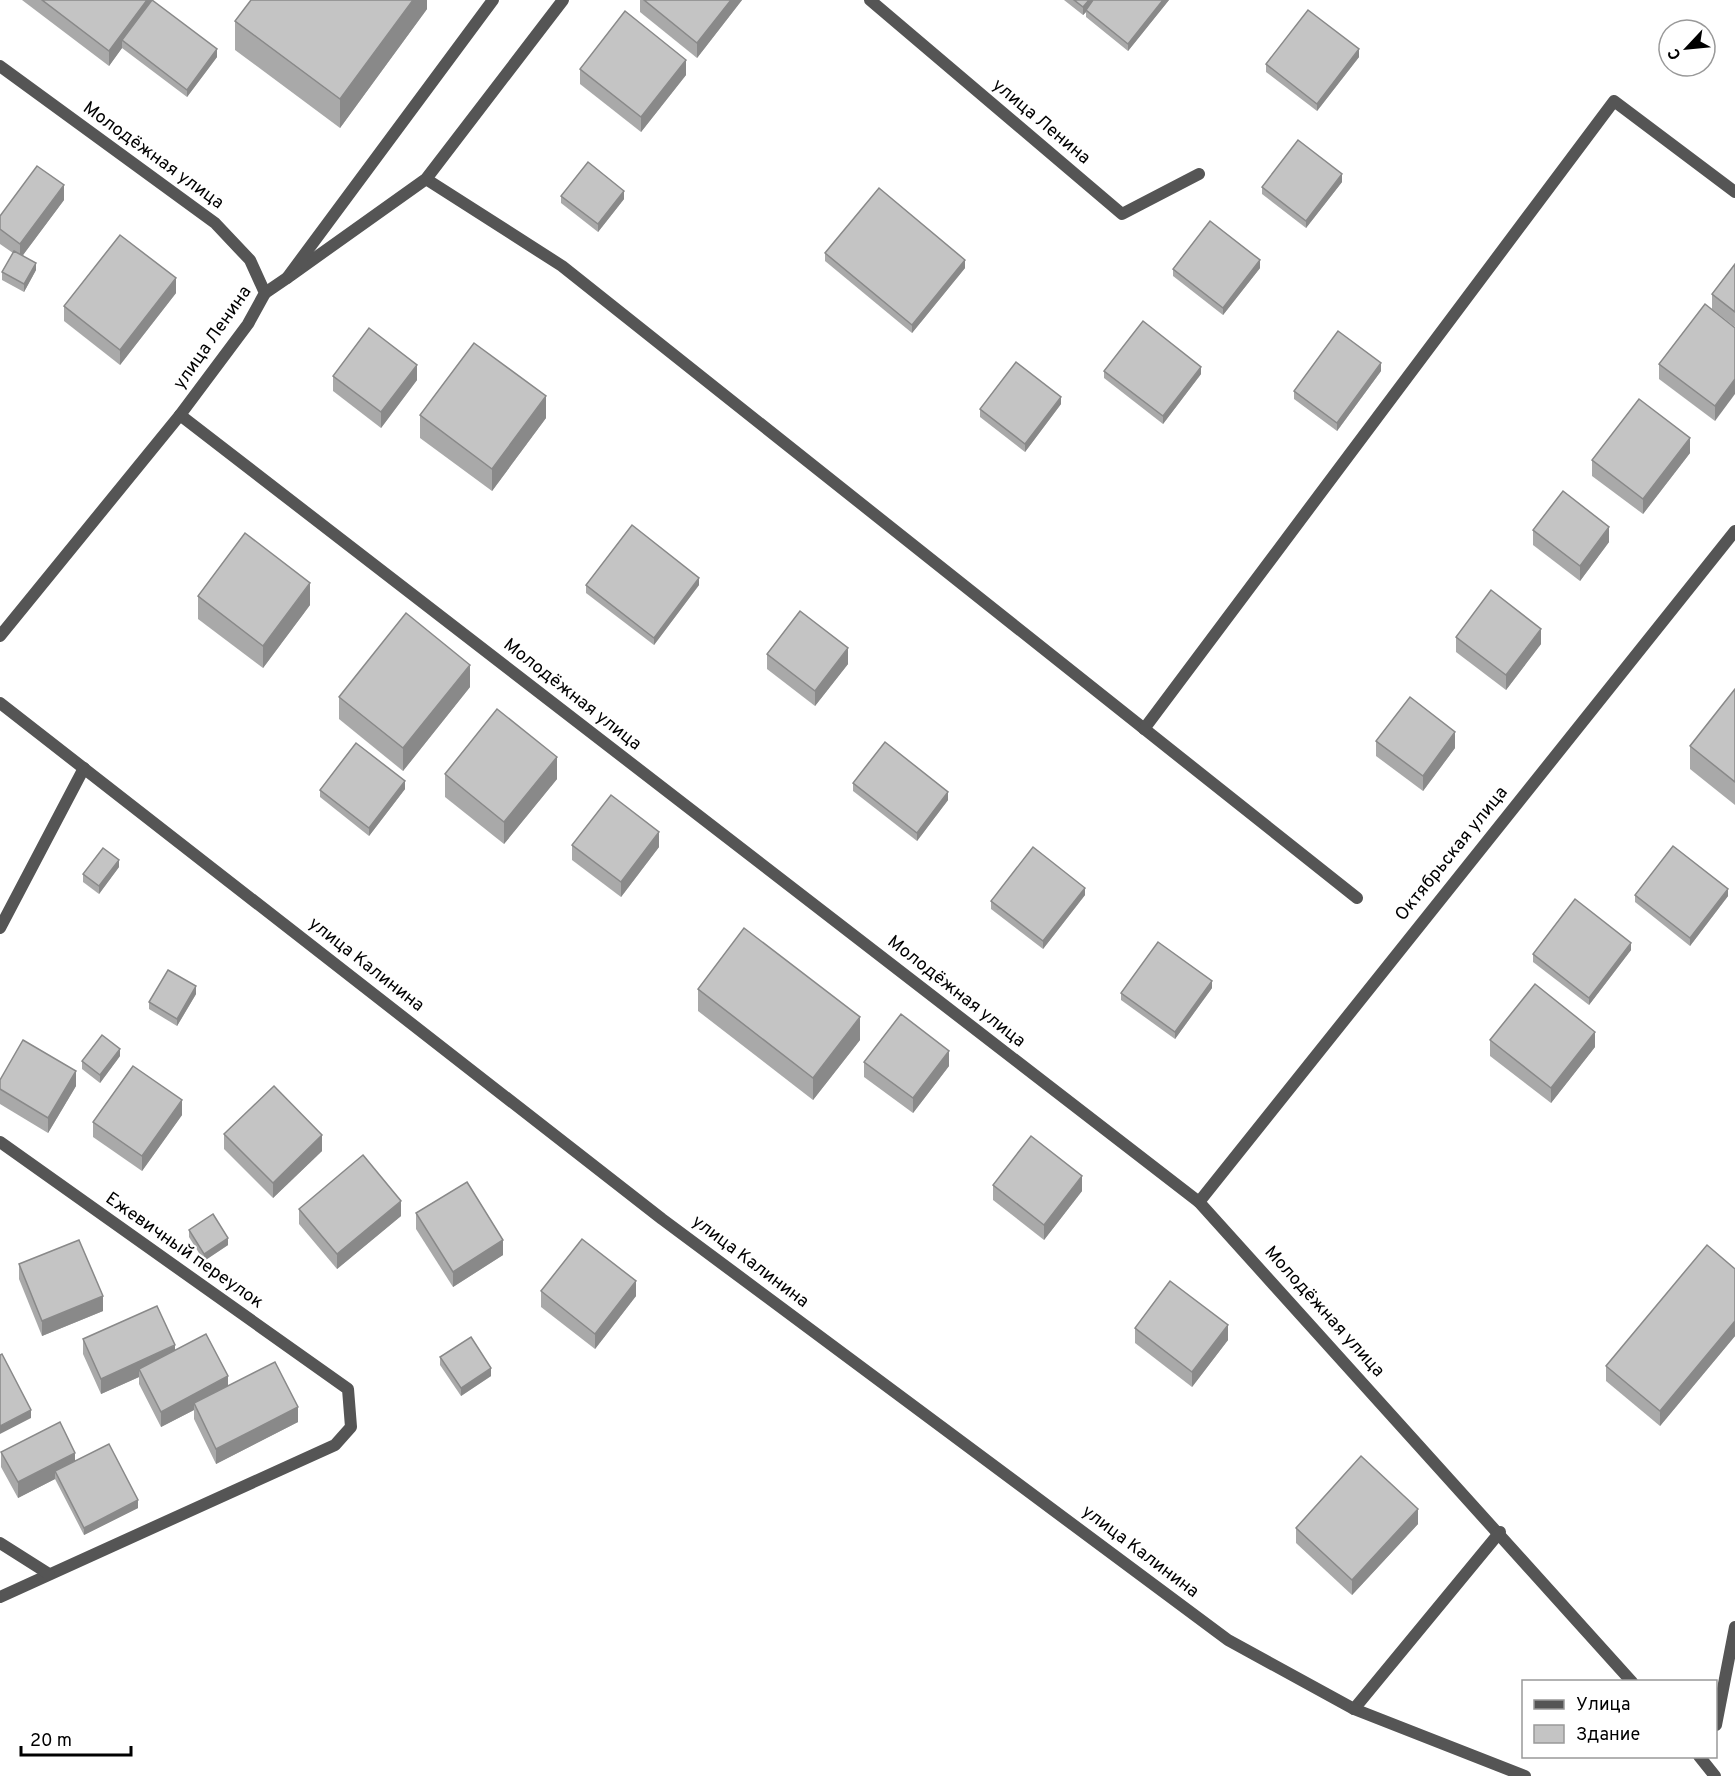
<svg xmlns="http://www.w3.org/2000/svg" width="1735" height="1776" font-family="Overpass,sans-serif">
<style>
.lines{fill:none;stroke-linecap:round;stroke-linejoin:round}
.service{stroke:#555;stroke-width:12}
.minor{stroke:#555;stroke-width:12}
.tertiary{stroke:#555;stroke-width:12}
.wall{fill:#a9a9a9}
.shaded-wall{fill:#898989}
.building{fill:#c4c4c4;stroke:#898989;stroke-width:1.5}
.labels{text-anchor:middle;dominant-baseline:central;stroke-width:4.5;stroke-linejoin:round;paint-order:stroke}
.street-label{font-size:18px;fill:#000;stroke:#fff}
</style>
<rect width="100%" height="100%" fill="#fff"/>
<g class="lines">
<g class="service">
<path d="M426,179L562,266L1357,898"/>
<path d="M1144,729L1614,101L1735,192"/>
<path d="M1716,1725L1735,1627"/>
</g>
<g class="minor">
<path d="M870,0L1122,214L1199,174"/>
<path d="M287,278L426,179L563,0"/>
<path d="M265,293L287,278L493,0"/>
<path d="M180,415L1199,1202L1632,1682"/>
<path d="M0,928L84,768"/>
<path d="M0,1142L348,1389L351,1427L335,1445L0,1597"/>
<path d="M1199,1202L1735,531"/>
<path d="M0,1543L49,1574"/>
<path d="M1354,1709L1500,1532"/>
<path d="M1699,1756L1715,1776"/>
</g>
<g class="tertiary">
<path d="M0,66L215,223L250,260L265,293L248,324L180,415L0,636"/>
<path d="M0,703L662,1219L1228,1640L1354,1709L1525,1776"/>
</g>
</g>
<g class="wall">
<path d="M22,0H152L217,57L187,97L122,48L109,66Z"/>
<path d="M427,0V9L340,128L235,50V21Z"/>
<path d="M640,0H742L697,58L640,12Z"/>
<path d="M1064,0H1169L1128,51L1086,17V12L1083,15Z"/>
<path d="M1359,57L1317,111L1266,72V64Z"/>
<path d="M580,69L686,75L641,132L580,84Z"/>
<path d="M1342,182L1306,228L1262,194V187Z"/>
<path d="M561,196L624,199L598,232L561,203Z"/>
<path d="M64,200L23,255L36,270L24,292L2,280V272L13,253L0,244V216Z"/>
<path d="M825,253L965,268L912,333L825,261Z"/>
<path d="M1735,264V327L1712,309V294Z"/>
<path d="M1260,268L1223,315L1173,276V269Z"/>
<path d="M176,293L120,365L64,321V306Z"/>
<path d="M1735,328L1715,421L1659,379V364Z"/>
<path d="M1104,371L1201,374L1163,424L1104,378Z"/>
<path d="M1381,371L1337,431L1294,399V391Z"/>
<path d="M333,376L417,380L381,428L333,391Z"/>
<path d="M1061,404L1025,452L980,417V409Z"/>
<path d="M420,415L546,418L492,491L420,438Z"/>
<path d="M1690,453L1643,514L1592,476V460Z"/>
<path d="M1533,530L1609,542L1580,581L1533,545Z"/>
<path d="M586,585H699L654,645L586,593Z"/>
<path d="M198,596L310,605L263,668L198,619Z"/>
<path d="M1456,637L1541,644L1506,690L1456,652Z"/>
<path d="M767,654L848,664L815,706L767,669Z"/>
<path d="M470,687L403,771L339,719V697Z"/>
<path d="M1735,689V805L1690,769V746Z"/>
<path d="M1376,741L1455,748L1423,791L1376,756Z"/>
<path d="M445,774L557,779L504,844L445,797Z"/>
<path d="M853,783L948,800L917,841L853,791Z"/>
<path d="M405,789L369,836L320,797V790Z"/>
<path d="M572,845L659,847L621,897L572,860Z"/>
<path d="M119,867L99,894L83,882V874Z"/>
<path d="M1085,895L1043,949L991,909V901Z"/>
<path d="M1635,895L1728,896L1690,946L1635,902Z"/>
<path d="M1631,950L1589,1005L1533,962V954Z"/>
<path d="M1212,988L1175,1039L1121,1000V993Z"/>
<path d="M698,989L860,1040L813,1100L698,1011Z"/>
<path d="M196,994L177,1026L149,1009V1002Z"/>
<path d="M1490,1040L1595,1047L1551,1103L1490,1056Z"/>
<path d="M120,1056L100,1083L82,1069V1061Z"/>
<path d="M864,1062L949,1066L913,1113L864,1077Z"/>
<path d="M0,1080L76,1086L48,1133L0,1104Z"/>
<path d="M182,1115L142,1171L93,1137V1122Z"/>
<path d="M224,1134L322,1151L273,1198L224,1149Z"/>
<path d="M993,1185L1082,1191L1044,1240L993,1200Z"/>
<path d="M299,1209L401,1216L337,1269L299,1224Z"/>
<path d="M416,1213L503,1255L453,1287L416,1229Z"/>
<path d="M189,1230L228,1245L204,1261L189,1237Z"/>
<path d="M19,1264L103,1311L42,1336L19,1279Z"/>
<path d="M1735,1269V1336L1660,1426L1606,1381V1366Z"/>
<path d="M541,1291L636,1296L595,1349L541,1307Z"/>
<path d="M1135,1328L1228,1340L1192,1387L1135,1343Z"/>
<path d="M83,1339L175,1350L228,1386L298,1422L216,1464L194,1419V1410L161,1427L139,1384V1377L101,1394L83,1354Z"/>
<path d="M440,1357L491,1376L461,1396L440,1365Z"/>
<path d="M1,1452L75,1460L138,1508L84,1535L55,1479L18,1498L1,1467Z"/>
<path d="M1418,1524L1352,1595L1296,1543V1528Z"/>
</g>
<g class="shaded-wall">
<path d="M147,0H152L122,40V48L109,66V51Z"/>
<path d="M413,0H427V9L340,128V99Z"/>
<path d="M731,0H742L697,58V43Z"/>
<path d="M1089,0H1095L1086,10V12L1083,15V7Z"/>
<path d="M1163,0H1169L1128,51V44Z"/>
<path d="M217,49V57L187,97V90Z"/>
<path d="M1359,49V57L1317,111V104Z"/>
<path d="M686,60V75L641,132V117Z"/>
<path d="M1342,174V182L1306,228V221Z"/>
<path d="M64,185V200L20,259V244Z"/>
<path d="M624,191V199L598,232V224Z"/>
<path d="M965,260V268L912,333V325Z"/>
<path d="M1260,260V268L1223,315V308Z"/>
<path d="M36,263V270L24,292V284Z"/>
<path d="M176,278V293L120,365V350Z"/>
<path d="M1381,363V371L1337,431V423Z"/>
<path d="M417,365V380L381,428V412Z"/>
<path d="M1201,367V374L1163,424V416Z"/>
<path d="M1735,379V394L1715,421V406Z"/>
<path d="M546,396V418L492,491V469Z"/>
<path d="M1061,397V404L1025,452V444Z"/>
<path d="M1690,438V453L1643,514V499Z"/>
<path d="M1609,527V542L1580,581V566Z"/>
<path d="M699,578V585L654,645V638Z"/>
<path d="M310,583V605L263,668V646Z"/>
<path d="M1541,629V644L1506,690V675Z"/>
<path d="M848,648V664L815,706V691Z"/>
<path d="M470,665V687L403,771V748Z"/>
<path d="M1455,732V748L1423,791V776Z"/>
<path d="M557,757V779L504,844V822Z"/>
<path d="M405,781V789L369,836V828Z"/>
<path d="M948,792V800L917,841V833Z"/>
<path d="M659,832V847L621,897V882Z"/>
<path d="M119,860V867L99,894V886Z"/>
<path d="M1085,888V895L1043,949V941Z"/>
<path d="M1728,889V896L1690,946V938Z"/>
<path d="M1631,943V950L1589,1005V998Z"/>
<path d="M1212,981V988L1175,1039V1032Z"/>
<path d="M196,986V994L177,1026V1019Z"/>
<path d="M860,1017V1040L813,1100V1078Z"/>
<path d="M1595,1032V1047L1551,1103V1088Z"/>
<path d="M120,1049V1056L100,1083V1075Z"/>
<path d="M949,1051V1066L913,1113V1098Z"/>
<path d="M76,1071V1086L48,1133V1118Z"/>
<path d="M182,1100V1115L142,1171V1156Z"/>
<path d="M322,1135V1151L273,1198V1183Z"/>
<path d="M1082,1176V1191L1044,1240V1225Z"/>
<path d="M401,1201V1216L337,1269V1254Z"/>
<path d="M228,1238V1245L204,1261V1254Z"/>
<path d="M503,1240V1255L453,1287V1272Z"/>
<path d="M636,1281V1296L595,1349V1334Z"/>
<path d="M103,1296V1311L42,1336V1321Z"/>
<path d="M1735,1321V1336L1660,1426V1411Z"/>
<path d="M1228,1325V1340L1192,1387V1372Z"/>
<path d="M175,1345V1360L139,1369V1377L101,1394V1379Z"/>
<path d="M491,1368V1376L461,1396V1388Z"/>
<path d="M228,1376V1392L194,1403V1410L161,1427V1412Z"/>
<path d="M298,1407V1422L216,1464V1449Z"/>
<path d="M31,1410V1418L0,1434V1426Z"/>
<path d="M75,1453V1468L55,1471V1479L18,1498V1482Z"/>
<path d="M138,1500V1508L84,1535V1528Z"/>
<path d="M1418,1509V1524L1352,1595V1580Z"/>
</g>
<g class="building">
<path d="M42,0H147L109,51Z"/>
<path d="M152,0L217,49L187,90L122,40Z"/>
<path d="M251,0H413L340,99L235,21Z"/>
<path d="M644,0H731L697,43Z"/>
<path d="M1074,0H1089L1083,7Z"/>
<path d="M1093,0H1163L1128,44L1086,10Z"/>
<path d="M1308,10L1359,49L1317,104L1266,64Z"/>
<path d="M625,11L686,60L641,117L580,69Z"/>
<path d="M1298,140L1342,174L1306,221L1262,187Z"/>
<path d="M588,162L624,191L598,224L561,196Z"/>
<path d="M37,166L64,185L20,244L0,229V216Z"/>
<path d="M879,188L965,260L912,325L825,253Z"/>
<path d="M1210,221L1260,260L1223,308L1173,269Z"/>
<path d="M120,235L176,278L120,350L64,306Z"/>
<path d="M14,251L36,263L24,284L2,272Z"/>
<path d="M1735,264V312L1712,294Z"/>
<path d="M1705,304L1735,328V379L1715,406L1659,364Z"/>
<path d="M1143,321L1201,367L1163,416L1104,371Z"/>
<path d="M369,328L417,365L381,412L333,376Z"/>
<path d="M1338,331L1381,363L1337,423L1294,391Z"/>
<path d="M474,343L546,396L492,469L420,415Z"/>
<path d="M1016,362L1061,397L1025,444L980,409Z"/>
<path d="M1639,399L1690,438L1643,499L1592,460Z"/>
<path d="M1563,491L1609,527L1580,566L1533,530Z"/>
<path d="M632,525L699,578L654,638L586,585Z"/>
<path d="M245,533L310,583L263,646L198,596Z"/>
<path d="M1491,590L1541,629L1506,675L1456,637Z"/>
<path d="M800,611L848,648L815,691L767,654Z"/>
<path d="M406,613L470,665L403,748L339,697Z"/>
<path d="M1735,689V782L1690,746Z"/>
<path d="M1410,697L1455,732L1423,776L1376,741Z"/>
<path d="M497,709L557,757L504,822L445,774Z"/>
<path d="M885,742L948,792L917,833L853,783Z"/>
<path d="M356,743L405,781L369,828L320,790Z"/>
<path d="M611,795L659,832L621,882L572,845Z"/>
<path d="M1673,846L1728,889L1690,938L1635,895Z"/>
<path d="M1033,847L1085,888L1043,941L991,901Z"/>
<path d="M103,848L119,860L99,886L83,874Z"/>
<path d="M1575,899L1631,943L1589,998L1533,954Z"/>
<path d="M744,928L860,1017L813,1078L698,989Z"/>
<path d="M1158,942L1212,981L1175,1032L1121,993Z"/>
<path d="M168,970L196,986L177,1019L149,1002Z"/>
<path d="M1535,984L1595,1032L1551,1088L1490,1040Z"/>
<path d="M901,1014L949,1051L913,1098L864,1062Z"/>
<path d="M102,1035L120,1049L100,1075L82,1061Z"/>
<path d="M23,1040L76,1071L48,1118L0,1089V1080Z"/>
<path d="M133,1066L182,1100L142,1156L93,1122Z"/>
<path d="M274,1086L322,1135L273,1183L224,1134Z"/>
<path d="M1031,1136L1082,1176L1044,1225L993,1185Z"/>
<path d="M363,1155L401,1201L337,1254L299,1209Z"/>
<path d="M467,1182L503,1240L453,1272L416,1213Z"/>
<path d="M213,1214L228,1238L204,1254L189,1230Z"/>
<path d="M582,1239L636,1281L595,1334L541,1291Z"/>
<path d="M79,1240L103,1296L42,1321L19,1264Z"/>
<path d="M1707,1245L1735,1269V1321L1660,1411L1606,1366Z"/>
<path d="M1170,1281L1228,1325L1192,1372L1135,1328Z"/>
<path d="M157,1306L175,1345L101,1379L83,1339Z"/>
<path d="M206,1334L228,1376L161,1412L139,1369Z"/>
<path d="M471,1337L491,1368L461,1388L440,1357Z"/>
<path d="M2,1354L31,1410L0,1426V1355Z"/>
<path d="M275,1362L298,1407L216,1449L194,1403Z"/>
<path d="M60,1422L75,1453L18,1482L1,1452Z"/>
<path d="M109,1444L138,1500L84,1528L55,1471Z"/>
<path d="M1361,1456L1418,1509L1352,1580L1296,1528Z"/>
</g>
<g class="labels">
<g class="street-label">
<text transform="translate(1041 122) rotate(40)">улица Ленина</text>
<text transform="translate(153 156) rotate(36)">Молодёжная улица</text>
<text transform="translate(213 338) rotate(-55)">улица Ленина</text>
<text transform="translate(572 695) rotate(38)">Молодёжная улица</text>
<text transform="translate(1452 854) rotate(-51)">Октябрьская улица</text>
<text transform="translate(366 965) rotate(38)">улица Калинина</text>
<text transform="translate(956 992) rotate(38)">Молодёжная улица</text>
<text transform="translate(184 1251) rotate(35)">Ежевичный переулок</text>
<text transform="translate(750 1262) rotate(37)">улица Калинина</text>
<text transform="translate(1324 1312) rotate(48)">Молодёжная улица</text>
<text transform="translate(1140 1552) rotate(37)">улица Калинина</text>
</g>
</g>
<rect x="1522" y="1680" width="195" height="78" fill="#ffffff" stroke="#999999" stroke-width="1.5"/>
<rect x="1534" y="1700" width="30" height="9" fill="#555555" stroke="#999999" stroke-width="1.5"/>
<text x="1576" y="1710" font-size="18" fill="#000000">Улица</text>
<rect x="1534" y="1725" width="30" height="18" fill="#c4c4c4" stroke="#999999" stroke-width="1.5"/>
<text x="1576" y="1740" font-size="18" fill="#000000">Здание</text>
<g transform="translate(1687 48) rotate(244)"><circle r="28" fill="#ffffff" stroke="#999999" stroke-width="1.5"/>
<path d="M0-4.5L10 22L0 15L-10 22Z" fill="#000000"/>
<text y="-9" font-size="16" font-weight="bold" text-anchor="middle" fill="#000000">С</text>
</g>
<path d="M21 1746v9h110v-9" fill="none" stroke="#000000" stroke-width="3"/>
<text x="30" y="1746" font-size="18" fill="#000000" stroke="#ffffff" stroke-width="4.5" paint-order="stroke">20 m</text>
</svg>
